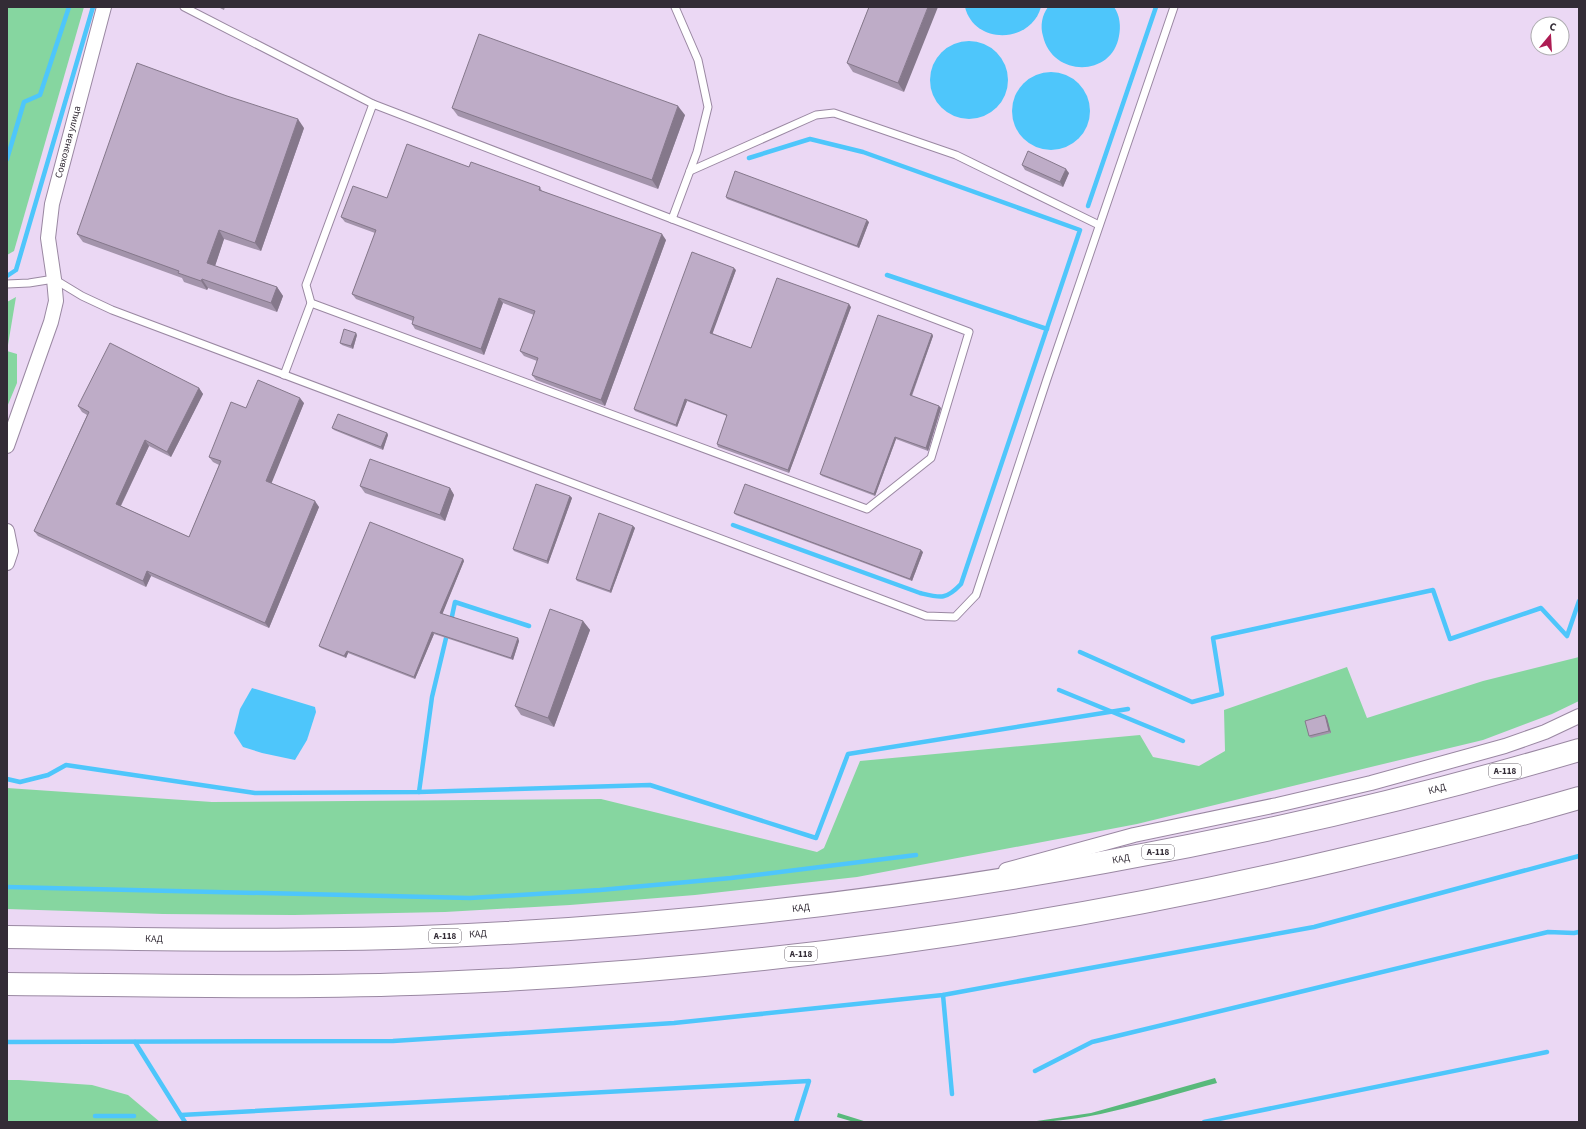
<svg xmlns="http://www.w3.org/2000/svg" width="1586" height="1129" font-family="'Source Sans 3',sans-serif">
<style>
.green{fill:#86d6a0}
.forest{fill:#58b97b}
.water{fill:#4ec6fb}
.lines{fill:none;stroke-linecap:round;stroke-linejoin:round}
.stream{stroke:#4ec6fb;stroke-width:4.5}
.service-casing{stroke:#9a88a2;stroke-width:9}
.minor-casing{stroke:#9a88a2;stroke-width:16}
.motorway-casing{stroke:#9a88a2;stroke-width:24}
.service{stroke:#fff;stroke-width:7}
.minor{stroke:#fff;stroke-width:14}
.motorway{stroke:#fff;stroke-width:22}
.wall{fill:#a394ab}
.shaded-wall{fill:#85788b}
.building{fill:#beacc7;stroke:#85788b}
.labels{text-anchor:middle;dominant-baseline:central;stroke-width:3;stroke-linejoin:round;paint-order:stroke}
.shield{fill:#fff;stroke:#706b72;stroke-width:1}
.shield-label{font-size:9px;font-weight:bold;fill:#332c36}
.street-label{font-size:10px;fill:#332c36;stroke:#fff}
</style>
<rect width="100%" height="100%" fill="#ebd8f4"/>
<g class="green">
<path d="M7,7H84L14,251L7,255Z"/>
<path d="M16,297L7,351L17,354V383L7,407V302Z"/>
<path d="M1579,657V701L1552,714L1483,740L1375,766L1137,824L857,877L695,895L570,905L445,912L294,915L163,914L7,909V788L212,802L601,799L817,852L824,848L860,761L1140,735L1153,757L1199,766L1225,751L1224,710L1347,667L1367,718L1483,681Z"/>
<path d="M7,1080H19L92,1085L128,1095L160,1122H7Z"/>
</g>
<g class="forest">
<path d="M1215,1078L1217,1083C1156,1099 1093,1122 1030,1122L1091,1113Z"/>
<path d="M838,1113L867,1122H854L837,1117Z"/>
</g>
<g class="water">
<path d="M965,7H1041C1031,44 974,45 965,7Z"/>
<path d="M1048,7H1114C1120,15 1121,27 1119,36C1112,78 1052,77 1043,36C1040,26 1042,15 1048,7Z"/>
<circle cx="969" cy="80" r="39"/>
<circle cx="1051" cy="111" r="39"/>
<path d="M252,688L315,707L316,712L307,740L295,760L262,753L243,747L234,733L240,709Z"/>
</g>
<g class="lines">
<g class="stream">
<path d="M7,159L24,102L40,95L69,7"/>
<path d="M1088,206L1156,7"/>
<path d="M887,275L1047,329"/>
<path d="M7,276L16,270L93,7"/>
<path d="M733,525L920,593C941,598 946,600 961,584L1080,230L863,152L810,139L749,158"/>
<path d="M451,621L455,602L529,626"/>
<path d="M1080,652L1192,702L1222,694L1213,638L1433,590L1450,639L1541,608L1567,636L1579,601"/>
<path d="M1059,690L1183,741"/>
<path d="M7,779L20,782L48,775L66,765L255,793L419,792L650,785L816,838L848,754L1128,709"/>
<path d="M419,792L432,697L447,634"/>
<path d="M7,887L470,898L600,890L731,878L916,855"/>
<path d="M943,995L952,1094"/>
<path d="M7,1042L393,1041L674,1023L943,995L1314,927L1579,856"/>
<path d="M135,1042L185,1122"/>
<path d="M1035,1071L1092,1042L1548,932L1574,933L1579,932"/>
<path d="M181,1115L809,1081L796,1122"/>
<path d="M95,1116H134"/>
<path d="M1204,1122L1547,1052"/>
</g>
<defs>
<g id="service">
<path d="M184,7L373,104"/>
<path d="M690,171L816,115L834,113L956,155L1099,225"/>
<path d="M7,284L29,283L54,279L82,296L112,310L926,616L955,617L976,595L1047,379L1174,7"/>
<path d="M311,303L867,509L931,458L969,332L672,219"/>
<path d="M284,375L311,303L306,285L373,104L672,219L697,152L708,107L698,60L675,7"/>
</g>
<g id="minor">
<path d="M7,446L51,322L56,301L54,279L48,238L52,204L104,7"/>
<path d="M7,531L11,551L7,563"/>
<path d="M1006,870L1134,835L1277,805L1371,783L1505,746L1545,732L1579,716"/>
</g>
<g id="motorway">
<path d="M7,937C145,939 284,942 422,937C651,928 880,903 1105,862C1265,833 1423,796 1579,750"/>
<path d="M7,984C151,985 295,989 438,983C741,971 1044,930 1339,860C1420,841 1500,821 1579,798"/>
</g>
</defs>
<use href="#service" class="service-casing"/>
<use href="#minor" class="minor-casing"/>
<use href="#motorway" class="motorway-casing"/>
<use href="#service" class="service"/>
<use href="#minor" class="minor"/>
<use href="#motorway" class="motorway"/>
</g>
<g class="wall">
<path d="M218,7H225L224,10Z"/>
<path d="M869,7L904,92L853,72L847,63Z"/>
<path d="M452,108L685,115L658,189L458,116Z"/>
<path d="M304,128L261,251L224,239L215,266L277,287L283,296L277,312L208,288L207,290L184,282L182,278L83,242L77,234Z"/>
<path d="M1022,165L1069,173L1063,187L1025,170Z"/>
<path d="M469,167L540,187L542,191L666,240L605,406L536,380L532,375L537,361L524,356L520,351L534,315L503,303L484,355L415,329L412,324L413,321L356,299L352,294L375,233L345,222L341,217L387,198Z"/>
<path d="M726,197L869,222L859,248L727,199Z"/>
<path d="M736,270L712,333L751,348L851,307L789,473L718,447L717,444L727,416L687,401L677,427L635,411L634,409Z"/>
<path d="M932,334L933,336L912,396L939,406L941,408L928,451L896,439L875,496L822,476L820,474Z"/>
<path d="M357,335L353,349L342,345L340,343Z"/>
<path d="M199,388L203,394L171,457L149,446L121,506L189,537L219,465L213,462L209,457L246,408L304,403L271,483L319,507L269,628L151,576L146,587L38,536L34,531L87,415L82,412L78,406Z"/>
<path d="M332,428L387,433L388,435L383,450L334,430Z"/>
<path d="M360,486L450,488L454,495L445,521L365,493Z"/>
<path d="M570,496L572,498L548,564L514,551L513,549Z"/>
<path d="M734,513L923,552L912,581L736,515Z"/>
<path d="M633,526L635,528L611,593L577,581L576,579Z"/>
<path d="M463,559L464,561L442,614L518,638L519,641L513,660L434,634L415,679L348,653L346,658L321,648L319,646Z"/>
<path d="M583,621L590,630L554,727L521,715L515,706Z"/>
<path d="M1325,715L1327,718L1331,733L1311,738L1309,736Z"/>
</g>
<g class="shaded-wall">
<path d="M928,7H938L904,92L898,83Z"/>
<path d="M678,106L685,115L658,189L652,180Z"/>
<path d="M298,119L304,128L261,251L255,243Z"/>
<path d="M1066,169L1069,173L1063,187L1060,182Z"/>
<path d="M867,220L869,222L859,248L857,246Z"/>
<path d="M219,230L224,239L213,272L207,263Z"/>
<path d="M662,234L666,240L605,406L601,400Z"/>
<path d="M734,268L736,270L712,335L710,333Z"/>
<path d="M202,279L208,288L207,290L201,281Z"/>
<path d="M277,287L283,296L277,312L271,303Z"/>
<path d="M499,298L503,303L484,355L481,349Z"/>
<path d="M849,304L851,307L789,473L788,470Z"/>
<path d="M356,333L357,335L353,349L351,346Z"/>
<path d="M932,334L933,336L911,397L910,395Z"/>
<path d="M199,388L203,394L171,457L167,452Z"/>
<path d="M300,398L304,403L270,487L266,481Z"/>
<path d="M685,399L687,401L677,427L676,425Z"/>
<path d="M939,406L941,408L928,451L926,448Z"/>
<path d="M387,433L388,435L383,450L381,447Z"/>
<path d="M895,437L896,439L875,496L874,494Z"/>
<path d="M145,440L149,446L119,509L116,504Z"/>
<path d="M450,488L454,495L445,521L440,515Z"/>
<path d="M570,496L572,498L548,564L547,561Z"/>
<path d="M315,501L319,507L269,628L265,623Z"/>
<path d="M633,526L635,528L611,593L610,591Z"/>
<path d="M921,550L923,552L912,581L910,579Z"/>
<path d="M463,559L464,561L442,615L440,613Z"/>
<path d="M147,571L151,576L146,587L143,581Z"/>
<path d="M583,621L590,630L554,727L548,718Z"/>
<path d="M432,632L434,634L415,679L414,677Z"/>
<path d="M518,638L519,641L513,660L511,658Z"/>
<path d="M347,651L348,653L346,658L344,656Z"/>
<path d="M1325,715L1327,718L1331,733L1329,731Z"/>
</g>
<g class="building">
<path d="M869,7H928L898,83L847,63Z"/>
<path d="M479,34L678,106L652,180L452,108Z"/>
<path d="M137,63L227,96L298,119L255,243L219,230L207,263L277,287L271,303L202,279L201,281L178,273L179,271L77,234Z"/>
<path d="M407,144L469,167L471,162L540,187L539,190L662,234L601,400L532,375L538,358L520,351L535,311L499,298L481,349L412,324L414,317L352,294L376,230L341,217L353,186L387,198Z"/>
<path d="M1028,151L1066,169L1060,182L1022,165Z"/>
<path d="M735,171L867,220L857,246L726,197Z"/>
<path d="M692,252L734,268L710,333L751,348L777,278L849,304L788,470L717,444L727,415L685,399L676,425L634,409Z"/>
<path d="M878,315L932,334L910,395L939,406L926,448L895,437L874,494L820,474Z"/>
<path d="M344,329L356,333L351,346L340,343Z"/>
<path d="M110,343L199,388L167,452L145,440L116,504L189,537L221,461L209,457L231,402L246,408L258,380L300,398L266,481L315,501L265,623L147,571L143,581L34,531L89,412L78,406Z"/>
<path d="M338,414L387,433L381,447L332,428Z"/>
<path d="M370,459L450,488L440,515L360,486Z"/>
<path d="M536,484L570,496L547,561L513,549Z"/>
<path d="M745,484L921,550L910,579L734,513Z"/>
<path d="M599,513L633,526L610,591L576,579Z"/>
<path d="M370,522L463,559L440,613L518,638L511,658L432,632L414,677L347,651L344,656L319,646Z"/>
<path d="M550,609L583,621L548,718L515,706Z"/>
<path d="M1325,715L1329,731L1309,736L1305,721Z"/>
</g>
<g class="labels">
<g class="shield">
<rect x="1489" y="764" width="32" height="14" rx="3"/>
<rect x="1142" y="845" width="32" height="14" rx="3"/>
<rect x="429" y="929" width="32" height="14" rx="3"/>
<rect x="785" y="947" width="32" height="14" rx="3"/>
</g>
<g class="shield-label">
<text x="1505" y="771">А-118</text>
<text x="1158" y="852">А-118</text>
<text x="445" y="936">А-118</text>
<text x="801" y="954">А-118</text>
</g>
<g class="street-label">
<text transform="translate(68 142) rotate(-75)">Совхозная улица</text>
<text transform="translate(1437 789) rotate(-15)">КАД</text>
<text transform="translate(1121 859) rotate(-10)">КАД</text>
<text transform="translate(801 908) rotate(-7)">КАД</text>
<text transform="translate(478 934) rotate(-3)">КАД</text>
<text transform="translate(154 939) rotate(1)">КАД</text>
</g>
</g>
<rect width="1586" height="1129" fill="none" stroke="#332c36" stroke-width="16"/>
<g transform="translate(1550 36) rotate(18)"><circle r="19" fill="#ffffff" stroke="#adabaf"/>
<path d="M0-3L7 15L0 10L-7 15Z" fill="#ad1c53"/>
<text y="-6" font-size="11" font-weight="bold" text-anchor="middle" fill="#332c36">С</text>
</g>
</svg>
